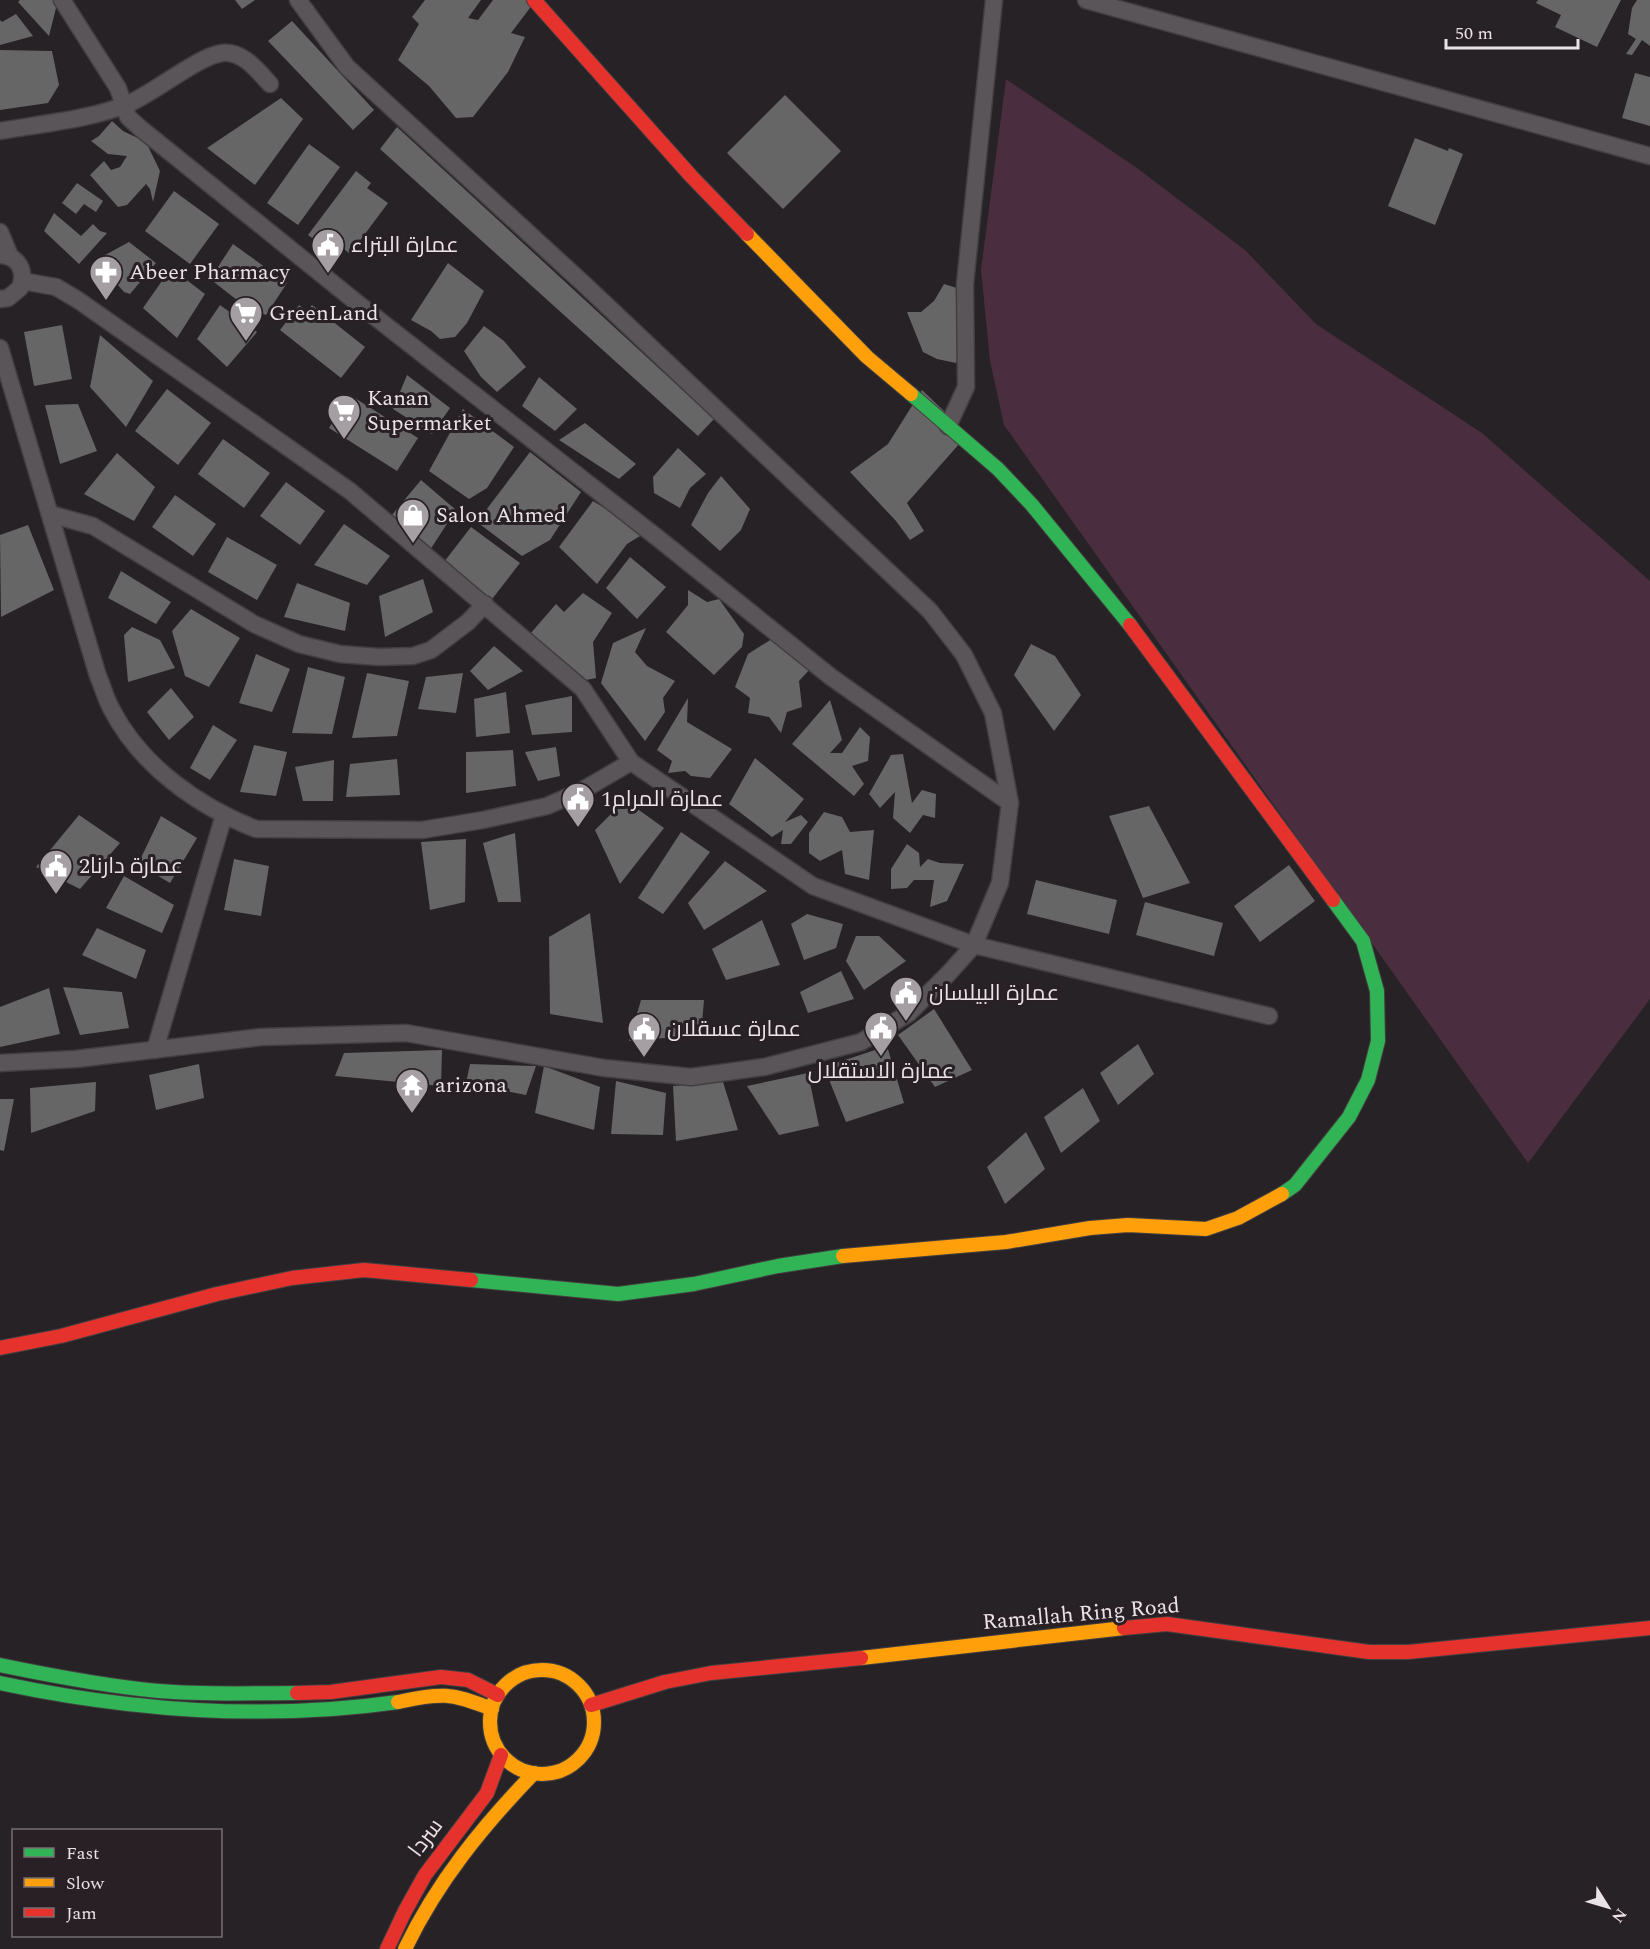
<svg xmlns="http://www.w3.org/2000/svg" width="1650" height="1949" font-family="Spectral,Cairo,serif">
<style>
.green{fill:#4a2d3f}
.building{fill:#666}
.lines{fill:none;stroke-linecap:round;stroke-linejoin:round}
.street-casing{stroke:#433f41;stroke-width:19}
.fast-casing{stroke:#433f41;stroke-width:16}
.slow-casing{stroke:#433f41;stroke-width:16}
.jam-casing{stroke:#433f41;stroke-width:16}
.street{stroke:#5a5558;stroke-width:16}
.fast{stroke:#30b455;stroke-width:14}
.slow{stroke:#ff9f0a;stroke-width:14}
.jam{stroke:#e5322d;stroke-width:14}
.labels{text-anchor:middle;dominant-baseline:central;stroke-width:6;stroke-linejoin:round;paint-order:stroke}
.poi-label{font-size:22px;fill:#e9e3e7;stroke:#292025;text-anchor:start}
.street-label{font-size:22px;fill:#e9e3e7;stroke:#292025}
</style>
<rect width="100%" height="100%" fill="#272225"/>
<path class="green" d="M1006,79L1137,168L1245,250L1316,324L1482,433L1650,581V999L1528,1163L1004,425L990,361L981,270Z"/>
<g class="building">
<path d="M20,0H58L49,36L18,2Z"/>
<path d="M235,0H255L242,9Z"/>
<path d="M425,0H481L468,18L478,20L493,0H536L511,33L525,37L508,72L473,117L456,118L429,86L398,60L419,24L412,17Z"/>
<path d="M1538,0H1621L1597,47L1555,27L1561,15L1536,3Z"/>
<path d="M1637,0H1650V46L1642,40L1632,55L1626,54L1636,39L1628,34L1632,8Z"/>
<path d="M16,14L33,36L0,45V20L2,22Z"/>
<path d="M292,21L374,110L353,130L268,41Z"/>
<path d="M0,50L52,51L59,85L48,103L0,110Z"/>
<path d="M1635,73L1650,77V126L1622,118Z"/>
<path d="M785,95L841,151L783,209L727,153Z"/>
<path d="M281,98L303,119L255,185L207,148Z"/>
<path d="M112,121L123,131L146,142L160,171L153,202L150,189L146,184L127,205L118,207L90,175L104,161L111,170L120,167L127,156L108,154L91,141L99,136Z"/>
<path d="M397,127L714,419L698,436L380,149Z"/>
<path d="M1415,138L1448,151L1449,148L1463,154L1435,225L1388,206Z"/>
<path d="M309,144L340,167L298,225L267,203Z"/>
<path d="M356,171L371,183L367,188L388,203L350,254L344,249L338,257L308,235Z"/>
<path d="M77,183L103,201L96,212L84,204L76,214L62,203Z"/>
<path d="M174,191L219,224L190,264L145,231Z"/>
<path d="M54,213L81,236L93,224L100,231L107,233L79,264L44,231Z"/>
<path d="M129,242L156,263L130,294L124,292L96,260Z"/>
<path d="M233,244L287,283L266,315L246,307L210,279Z"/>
<path d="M448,263L484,291L467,323L455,337L440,339L431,331L411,320Z"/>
<path d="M171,268L205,294L177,338L143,308Z"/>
<path d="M944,284L960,289L963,349L956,363L937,359L923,352L907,312H921L934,301Z"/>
<path d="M220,305L257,332L227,367L197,339Z"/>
<path d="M299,305L307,311L312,305L365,347L341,378L280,330Z"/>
<path d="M62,325L72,379L34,386L24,332Z"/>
<path d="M484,326L504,341L526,367L497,392L481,377L464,351Z"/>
<path d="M100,335L153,381L126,427L90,387Z"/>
<path d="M407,375L450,408L432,434L393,409Z"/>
<path d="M539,377L577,409L555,431L522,406Z"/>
<path d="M167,389L211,423L178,465L135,431Z"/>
<path d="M922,390L968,434L907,503L924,531L910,540L896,521L850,472L888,444Z"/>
<path d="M350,395L418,438L397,471L329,428Z"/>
<path d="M78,404L97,451L60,464L45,405Z"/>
<path d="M463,409L514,447L487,488L469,499L429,471Z"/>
<path d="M585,423L636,464L619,479L559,440Z"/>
<path d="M223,439L270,473L244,508L198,474Z"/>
<path d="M678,448L706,474L690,488L680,508L654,493L653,477Z"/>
<path d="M530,452L581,492L550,540L522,556L477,522Z"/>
<path d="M117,453L155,487L134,521L84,494Z"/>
<path d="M721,476L750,509L741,530L720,551L691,525L708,493Z"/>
<path d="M421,480L456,510L428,553L387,521Z"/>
<path d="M286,482L325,511L300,545L260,516Z"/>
<path d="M175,495L216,524L193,556L152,527Z"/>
<path d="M593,501L645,533L627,544L597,584L559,547Z"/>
<path d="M344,524L390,556L367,585L314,565Z"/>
<path d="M28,525L54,590L1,617L0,535Z"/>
<path d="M471,527L520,563L489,603L444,562Z"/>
<path d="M227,537L277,565L257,600L208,572Z"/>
<path d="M630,557L666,587L637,619L606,588Z"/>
<path d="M121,571L171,602L156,624L108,598Z"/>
<path d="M423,579L433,612L385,637L379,596Z"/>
<path d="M297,583L350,603L345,631L284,617Z"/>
<path d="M688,590L707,602L719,599L744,634L742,647L714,675L666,632L688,605Z"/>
<path d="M583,593L612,613L593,642L596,678L581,681L530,634L556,604L564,612Z"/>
<path d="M191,609L240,638L209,687L185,676L172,631Z"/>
<path d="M132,627L160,640L175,668L128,682L124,635Z"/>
<path d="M646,628L635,652L647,666L675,681L663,698L665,712L645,741L601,683L613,643Z"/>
<path d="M778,635L811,668L799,681L802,707L787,712L781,733L769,717L748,713L750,698L735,687L748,654Z"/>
<path d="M1031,644L1055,656L1081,695L1054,731L1014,675Z"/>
<path d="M494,646L523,671L488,690L470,671Z"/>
<path d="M256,654L290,669L272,712L239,703Z"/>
<path d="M308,667L345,677L332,734L292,733Z"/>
<path d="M367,673L409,681L397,736L352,738Z"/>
<path d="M463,673L456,713L418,709L426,677Z"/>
<path d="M171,688L194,717L169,740L147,712Z"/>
<path d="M506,692L510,733L476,737L474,699Z"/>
<path d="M572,696V732L532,735L525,705Z"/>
<path d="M688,698L687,722L732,749L710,778L691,776L685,771L668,773L672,761L657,750Z"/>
<path d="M830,700L842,740L830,753H842L860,727L870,737L868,761L852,766L864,784L854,796L792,744Z"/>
<path d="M213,725L237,740L210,780L190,768Z"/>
<path d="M254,745L287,752L276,796L240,792Z"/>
<path d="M556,747L560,776L538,781L525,752Z"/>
<path d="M513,750L516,786L466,793V752Z"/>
<path d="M903,754L912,803L922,790L936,794L935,818L923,815L910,833L893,818L895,792L880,808L869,794L891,755Z"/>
<path d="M755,758L804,799L785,822L801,815L808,822L791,844H781L783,830L772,837L729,804Z"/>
<path d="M397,759L400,795L346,797L350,764Z"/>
<path d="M334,760L333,801H303L295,767Z"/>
<path d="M625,800L664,828L620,884L595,830Z"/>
<path d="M1149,806L1190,883L1143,898L1109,816Z"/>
<path d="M824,812L842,817L850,832L874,830L869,880L845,874L842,850L820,861L809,853V833Z"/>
<path d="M79,815L120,843L80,889L36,867Z"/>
<path d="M161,816L197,838L170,883L138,864Z"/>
<path d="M681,832L710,852L663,914L638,898Z"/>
<path d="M515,833L521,902H498L483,843Z"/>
<path d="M466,839L465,902L430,910L421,842Z"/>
<path d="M907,844L919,853L920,867L928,859L940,863L964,864L947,901L930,907L934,880H914L907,888L891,889V869Z"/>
<path d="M234,859L269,866L261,916L224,910Z"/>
<path d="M725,861L767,891L704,930L688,903Z"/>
<path d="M1289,865L1315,901L1260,942L1234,906Z"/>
<path d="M124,876L174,905L162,933L106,908Z"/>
<path d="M1036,880L1117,900L1109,934L1027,914Z"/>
<path d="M1145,902L1223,923L1214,956L1136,935Z"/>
<path d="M590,913L603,1023L550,1014L549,937Z"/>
<path d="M807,914L843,924L836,948L804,960L791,924Z"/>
<path d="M762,920L780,965L726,980L712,949Z"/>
<path d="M97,928L146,950L136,979L82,955Z"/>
<path d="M856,936H879L906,961L864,990L846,961Z"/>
<path d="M841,971L854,999L808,1013L800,992Z"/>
<path d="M63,987L122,992L129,1028L80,1035Z"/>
<path d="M49,988L60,1034L0,1047V1007Z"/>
<path d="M641,1000H704L701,1035L629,1041Z"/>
<path d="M934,1009L972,1070L935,1087L898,1035Z"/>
<path d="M1138,1044L1154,1074L1118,1105L1100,1073Z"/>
<path d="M887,1046L904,1103L846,1122L824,1067Z"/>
<path d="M442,1050L441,1086L335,1076L344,1053Z"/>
<path d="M199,1064L204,1098L156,1110L149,1075Z"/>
<path d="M470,1064L536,1066L526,1095L466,1083Z"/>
<path d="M544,1066L600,1087L594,1130L535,1113Z"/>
<path d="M808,1073L819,1126L779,1135L747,1086Z"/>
<path d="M616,1081L666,1093L663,1135L611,1134Z"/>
<path d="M96,1082L95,1111L31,1133L30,1088Z"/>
<path d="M723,1082L738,1130L676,1141L673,1086Z"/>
<path d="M1083,1088L1100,1121L1061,1153L1044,1117Z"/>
<path d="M0,1099H14L4,1151L0,1150Z"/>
<path d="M1026,1132L1045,1169L1005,1204L987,1167Z"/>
</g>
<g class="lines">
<defs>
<g id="street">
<path d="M298,0L347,67L585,285L930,611L964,655L993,713L1010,803"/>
<path d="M1086,0L1650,156"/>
<path d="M0,131C39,124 94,119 130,103C155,92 199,56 222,53C243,51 257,70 270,84"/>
<path d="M0,232L10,256"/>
<path d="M0,255C19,256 26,271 20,288L8,298L0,299"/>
<path d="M22,281L56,287L78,300L350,491L583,689L631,762L813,886L974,945L1269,1016"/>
<path d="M0,348L98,676C103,687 106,700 112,710C141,766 199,807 256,829L422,830L483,820L547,806L583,790L631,762"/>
<path d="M948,426L966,387L965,284L994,0"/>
<path d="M50,514L93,526L254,624L299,644L340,654L379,657L413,656L431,650L468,622L485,604"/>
<path d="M155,1050L224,815"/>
<path d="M0,1063L76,1059L261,1037L406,1033L604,1068L691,1077L764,1067L861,1042L909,1013L949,973L974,945L1000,883L1010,803L831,677L659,539L361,306L140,128L128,117L118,88L62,0"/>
</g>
<g id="fast">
<path d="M911,394L998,469L1032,505L1130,625"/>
<path d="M1282,1194L1295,1185L1349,1117L1368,1080L1378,1041L1377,991L1363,941L1333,900"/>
<path d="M471,1280L618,1294L694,1284L778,1266L843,1256"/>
<path d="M0,1665C53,1676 105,1686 159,1691C205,1695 251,1693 297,1693"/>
<path d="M0,1683C132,1711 264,1721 398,1702"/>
</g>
<g id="slow">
<path d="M747,234L867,357L911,394"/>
<path d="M843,1256L1006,1242L1090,1228L1128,1225L1206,1229L1238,1218L1282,1194"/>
<path d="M861,1658L1124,1628"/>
<circle cx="542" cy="1722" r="52"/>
<path d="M398,1702C443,1693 449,1692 492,1709"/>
<path d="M405,1949C437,1882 482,1827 534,1773"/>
</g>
<g id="jam">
<path d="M534,0L691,176L747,234"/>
<path d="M1130,625L1333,900"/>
<path d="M0,1348L61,1336L217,1294L292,1278L364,1270L471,1280"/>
<path d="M1124,1628L1167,1624L1369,1652H1408L1650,1628"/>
<path d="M297,1693L331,1692L441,1677L468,1680L498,1695"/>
<path d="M591,1705L665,1682L711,1673L861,1658"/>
<path d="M387,1949L405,1911L425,1875L487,1793L501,1755"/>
</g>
</defs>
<use href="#street" class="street-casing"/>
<use href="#fast" class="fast-casing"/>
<use href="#slow" class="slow-casing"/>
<use href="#jam" class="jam-casing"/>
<use href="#street" class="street"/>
<use href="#fast" class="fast"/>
<use href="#slow" class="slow"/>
<use href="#jam" class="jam"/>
</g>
<defs>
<symbol id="civic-pin" viewBox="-11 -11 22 30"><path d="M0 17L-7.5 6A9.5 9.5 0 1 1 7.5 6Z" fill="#a59fa3" stroke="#292025"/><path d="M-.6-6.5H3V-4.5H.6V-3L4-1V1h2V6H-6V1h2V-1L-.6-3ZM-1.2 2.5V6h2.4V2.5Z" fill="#fff"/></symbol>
<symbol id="pharmacy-pin" viewBox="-11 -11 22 30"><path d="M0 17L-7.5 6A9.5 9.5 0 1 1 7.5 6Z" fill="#a59fa3" stroke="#292025"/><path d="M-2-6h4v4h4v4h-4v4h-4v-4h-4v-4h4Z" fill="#fff"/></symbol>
<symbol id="supermarket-pin" viewBox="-11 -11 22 30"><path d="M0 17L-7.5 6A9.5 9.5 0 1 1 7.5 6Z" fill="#a59fa3" stroke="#292025"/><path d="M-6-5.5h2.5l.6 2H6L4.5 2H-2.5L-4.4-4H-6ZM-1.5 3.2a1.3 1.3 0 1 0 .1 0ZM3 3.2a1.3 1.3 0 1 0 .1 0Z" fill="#fff"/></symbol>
<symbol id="shop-pin" viewBox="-11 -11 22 30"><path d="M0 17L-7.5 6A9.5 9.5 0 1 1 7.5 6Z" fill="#a59fa3" stroke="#292025"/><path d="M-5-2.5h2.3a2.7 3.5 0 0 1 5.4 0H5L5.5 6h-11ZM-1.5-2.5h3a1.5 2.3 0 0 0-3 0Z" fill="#fff"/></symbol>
<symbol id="temple-pin" viewBox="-11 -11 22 30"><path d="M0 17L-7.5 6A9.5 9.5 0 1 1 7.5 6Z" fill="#a59fa3" stroke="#292025"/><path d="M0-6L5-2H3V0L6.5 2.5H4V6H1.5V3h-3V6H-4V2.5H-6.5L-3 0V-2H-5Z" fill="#fff"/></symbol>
</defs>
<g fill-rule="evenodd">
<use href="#civic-pin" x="309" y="226" width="38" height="52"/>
<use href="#pharmacy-pin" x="87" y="253" width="38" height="52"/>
<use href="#supermarket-pin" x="227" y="294" width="38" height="52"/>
<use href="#supermarket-pin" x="325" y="392" width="38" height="52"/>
<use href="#shop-pin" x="394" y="496" width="38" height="52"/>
<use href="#civic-pin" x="559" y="780" width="38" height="52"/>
<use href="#civic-pin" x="37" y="847" width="38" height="52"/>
<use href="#civic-pin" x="887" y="974" width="38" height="52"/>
<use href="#civic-pin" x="862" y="1009" width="38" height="52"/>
<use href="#civic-pin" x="625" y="1010" width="38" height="52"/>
<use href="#temple-pin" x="393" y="1066" width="38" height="52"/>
</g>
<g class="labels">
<g class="poi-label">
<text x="351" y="245">عمارة البتراء</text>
<text x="129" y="272">Abeer Pharmacy</text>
<text x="269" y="313">GreenLand</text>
<text x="367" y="398">Kanan<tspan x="367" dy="25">Supermarket</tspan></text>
<text x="436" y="515">Salon Ahmed</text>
<text x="601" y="799">عمارة المرام1</text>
<text x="79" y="866">عمارة دارنا2</text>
<text x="929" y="993">عمارة البيلسان</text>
<text x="667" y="1029">عمارة عسقلان</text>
<text x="881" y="1071" text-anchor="middle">عمارة الاستقلال</text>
<text x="435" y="1085">arizona</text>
</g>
<g class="street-label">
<text transform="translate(1081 1614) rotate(-5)">Ramallah Ring Road</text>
<text transform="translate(426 1838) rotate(-53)">سردا</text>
</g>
</g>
<rect x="12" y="1829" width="210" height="108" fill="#292025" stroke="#766e73" stroke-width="1.5"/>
<rect x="24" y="1848" width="30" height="9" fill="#30b455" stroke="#766e73" stroke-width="1.5"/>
<text x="66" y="1859" font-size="18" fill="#e9e3e7">Fast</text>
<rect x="24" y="1878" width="30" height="9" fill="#ff9f0a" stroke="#766e73" stroke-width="1.5"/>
<text x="66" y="1889" font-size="18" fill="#e9e3e7">Slow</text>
<rect x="24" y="1908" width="30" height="9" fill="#e5322d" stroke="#766e73" stroke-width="1.5"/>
<text x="66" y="1919" font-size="18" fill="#e9e3e7">Jam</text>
<g transform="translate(1608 1907) rotate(127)" stroke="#292025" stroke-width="4.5" paint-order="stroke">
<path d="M0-4.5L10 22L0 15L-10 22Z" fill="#e9e3e7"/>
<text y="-9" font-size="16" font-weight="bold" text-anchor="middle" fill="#e9e3e7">N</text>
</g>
<path d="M1446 39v9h132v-9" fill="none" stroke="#e9e3e7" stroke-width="3"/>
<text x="1455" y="39" font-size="18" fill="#e9e3e7" stroke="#292025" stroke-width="4.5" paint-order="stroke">50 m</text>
</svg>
